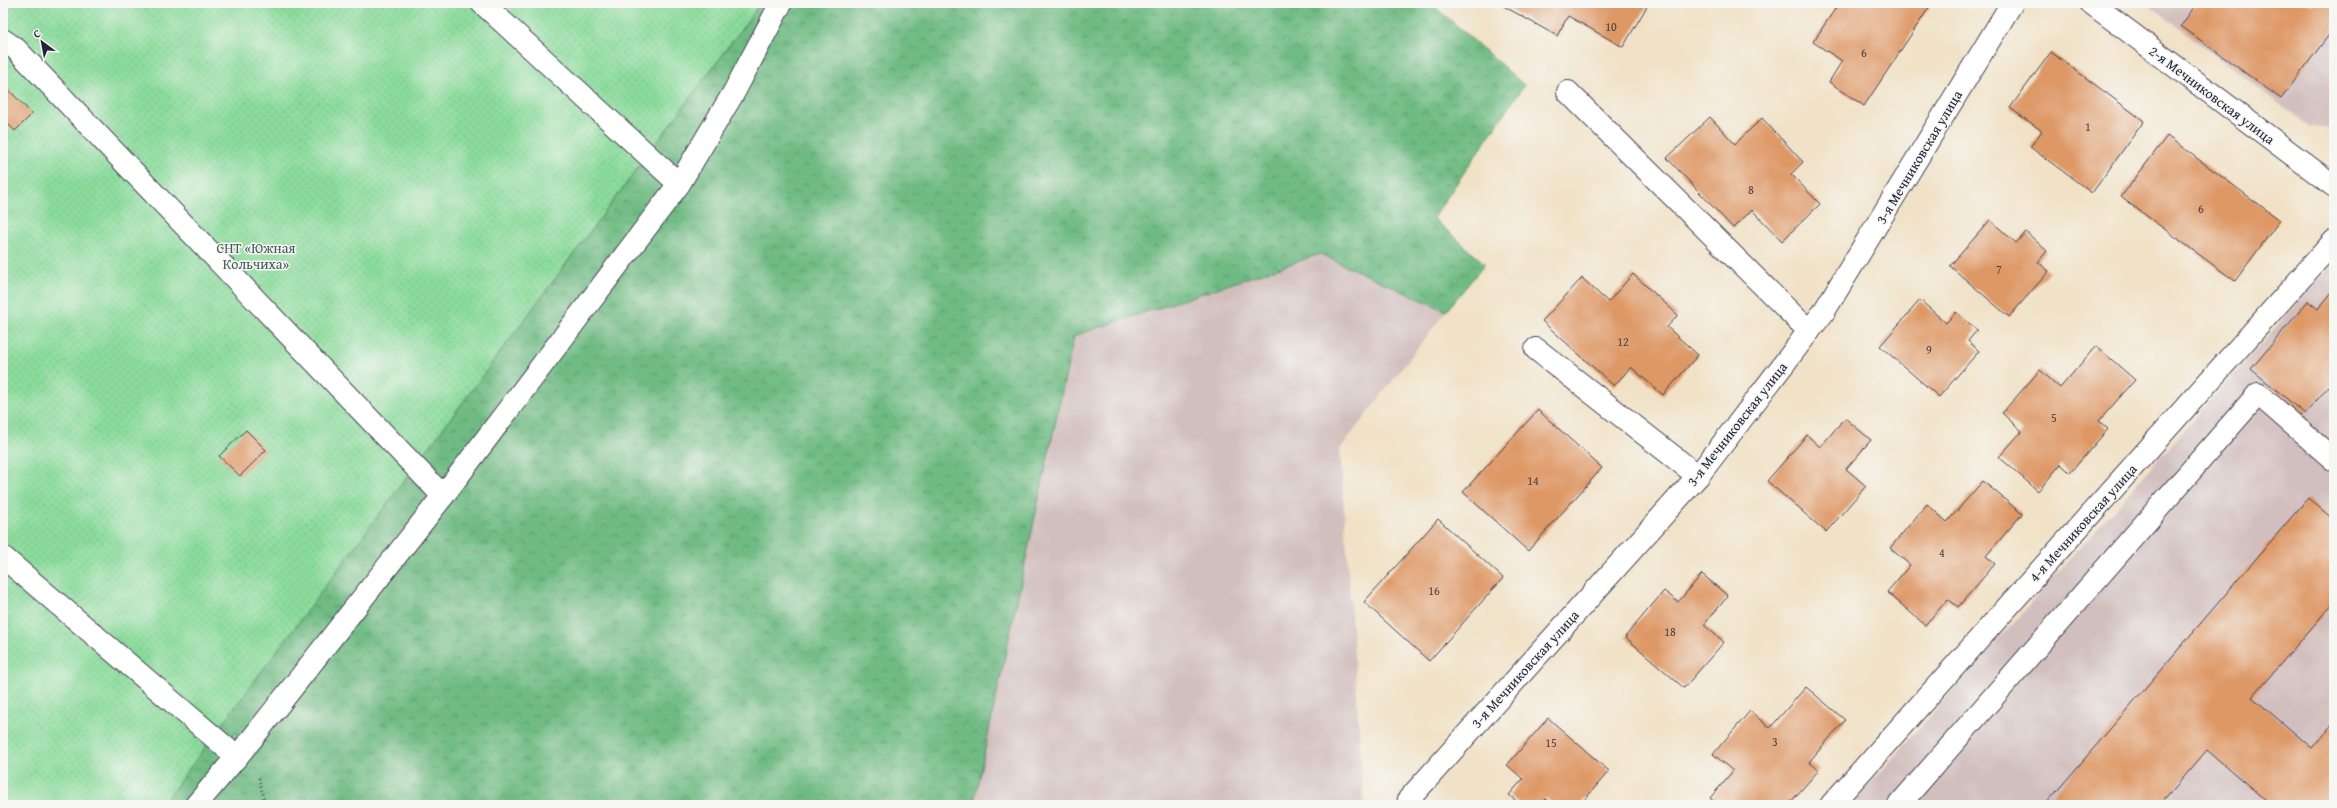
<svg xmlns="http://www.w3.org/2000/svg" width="2337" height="808" font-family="'Gentium Book Plus',serif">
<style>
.industrial{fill:#d1bfbe}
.grass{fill:url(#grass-dots);stroke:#567e6b}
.forest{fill:url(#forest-crowns);stroke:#486e5f}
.building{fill:#de9866}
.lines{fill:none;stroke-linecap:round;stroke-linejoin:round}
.minor-casing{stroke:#413f50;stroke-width:24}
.path{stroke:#413f50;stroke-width:2.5;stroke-dasharray:1 3;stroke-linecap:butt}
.minor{stroke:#fff;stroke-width:22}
.labels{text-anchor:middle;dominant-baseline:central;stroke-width:3;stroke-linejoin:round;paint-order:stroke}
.number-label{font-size:12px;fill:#514046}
.street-label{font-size:14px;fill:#22223b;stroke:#f6f6f2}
.park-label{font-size:14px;fill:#415a58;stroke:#f6f6f2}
</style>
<defs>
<pattern id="grass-dots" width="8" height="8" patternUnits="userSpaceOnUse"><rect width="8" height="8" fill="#8adb9b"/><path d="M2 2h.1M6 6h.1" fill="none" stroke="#77bc86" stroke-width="1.8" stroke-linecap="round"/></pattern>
<pattern id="forest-crowns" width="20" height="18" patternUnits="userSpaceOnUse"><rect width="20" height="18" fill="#6fbb83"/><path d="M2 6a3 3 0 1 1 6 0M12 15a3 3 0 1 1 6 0" fill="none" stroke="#5b986c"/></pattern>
</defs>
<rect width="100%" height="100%" fill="#f6f6f2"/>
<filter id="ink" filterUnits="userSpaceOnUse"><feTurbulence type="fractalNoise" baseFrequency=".025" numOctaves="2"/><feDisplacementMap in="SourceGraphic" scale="8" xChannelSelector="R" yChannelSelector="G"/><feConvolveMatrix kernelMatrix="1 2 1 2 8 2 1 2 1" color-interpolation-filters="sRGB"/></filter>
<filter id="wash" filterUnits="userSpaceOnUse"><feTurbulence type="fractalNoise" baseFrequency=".012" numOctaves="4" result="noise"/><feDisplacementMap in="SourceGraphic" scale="16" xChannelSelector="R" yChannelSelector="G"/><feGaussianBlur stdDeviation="0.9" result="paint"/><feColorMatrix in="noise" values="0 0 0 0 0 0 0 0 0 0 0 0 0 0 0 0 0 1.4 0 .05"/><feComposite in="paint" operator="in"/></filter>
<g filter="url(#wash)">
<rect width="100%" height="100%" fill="#f1e2c7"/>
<g class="industrial">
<path d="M2146,3H2334V129L2310,127Z"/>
<path d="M1320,254L1446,311L1340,449L1364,805H973L1074,336Z"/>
<path d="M2334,262V805H1851Z"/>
</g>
<path class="grass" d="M3,3H761L162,805H3Z"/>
<path class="forest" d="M761,3H1431L1524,85L1433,218L1485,264L1446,311L1320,254L1074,336L973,805H162Z"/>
<g id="blocks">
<g class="building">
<path d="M1498,3H1649L1623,47L1568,16L1557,36Z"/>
<path d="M1839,3H1932L1864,106L1829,82L1842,61L1813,42Z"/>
<path d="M2197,3H2331L2334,5V28L2281,99L2181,26Z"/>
<path d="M2051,52L2144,121L2092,193L2030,147L2042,131L2010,108Z"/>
<path d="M7,88L32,114L15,131L3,119V92Z"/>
<path d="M1710,117L1735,144L1762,118L1803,162L1791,174L1820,204L1782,241L1752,210L1733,228L1667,158Z"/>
<path d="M2167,136L2280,220L2235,281L2121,197Z"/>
<path d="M1990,220L2016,243L2026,232L2047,251L2038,262L2049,271L2009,317L1950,266Z"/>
<path d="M1633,274L1678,315L1667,327L1698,355L1663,395L1631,367L1614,386L1542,321L1582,278L1608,302Z"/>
<path d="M2334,290V380L2305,414L2251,369L2308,301L2318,309Z"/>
<path d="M1920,300L1946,323L1956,312L1977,330L1968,341L1979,351L1939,397L1880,346Z"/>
<path d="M2096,346L2135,380L2099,421L2108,429L2070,473L2061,464L2038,491L1999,457L2022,431L2002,413L2040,370L2060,388Z"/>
<path d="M1538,410L1602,468L1528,551L1463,492Z"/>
<path d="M1845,418L1871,440L1846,469L1866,486L1826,532L1767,481L1807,435L1820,447Z"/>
<path d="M246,430L266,450L240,476L219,456Z"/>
<path d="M1983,481L2022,514L1986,556L1995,564L1958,607L1948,599L1925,625L1887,592L1910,565L1890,548L1927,504L1947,522Z"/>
<path d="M2308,498L2334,520V602L2252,697L2312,748L2334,722V805H2271L2207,750L2160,805H2045Z"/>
<path d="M1438,519L1503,578L1429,661L1364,602Z"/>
<path d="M1702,574L1728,596L1704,625L1724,642L1684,688L1625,637L1664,591L1678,602Z"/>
<path d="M1806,687L1845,720L1809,762L1819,770L1788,805H1718L1710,798L1733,771L1713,754L1750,711L1770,728Z"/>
<path d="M1548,718L1609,771L1580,805H1554L1546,799L1541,805H1521L1509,795L1523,779L1507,765Z"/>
</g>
</g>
</g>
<g filter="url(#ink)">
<use href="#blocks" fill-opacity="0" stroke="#413f50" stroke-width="1"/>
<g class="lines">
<defs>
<g id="minor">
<path d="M482,3L679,184"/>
<path d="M2091,3L2334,186"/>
<path d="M3,40L16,49L443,496"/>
<path d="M1568,92L1809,331"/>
<path d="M1536,349L1698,476"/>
<path d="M3,557L237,757"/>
<path d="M196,805L251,740L443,496L679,184L734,92L781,3"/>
<path d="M1408,805L1409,799L1698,476L1809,331L1823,313L2012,3"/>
<path d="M1831,805L2334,241"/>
<path d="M1899,805L2258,394L2334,460"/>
</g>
</defs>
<use href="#minor" class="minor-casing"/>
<path class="path" d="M259,778L265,805"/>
<use href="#minor" class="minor"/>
</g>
</g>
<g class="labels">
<g class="number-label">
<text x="1611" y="26">10</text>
<text x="1864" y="52">6</text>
<text x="2088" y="126">1</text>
<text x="1751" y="189">8</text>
<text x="2201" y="208">6</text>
<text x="1999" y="269">7</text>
<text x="1623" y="341">12</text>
<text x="1929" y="349">9</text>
<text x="2054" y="417">5</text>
<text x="1533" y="480">14</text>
<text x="1942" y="552">4</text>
<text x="1434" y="590">16</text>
<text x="1670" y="631">18</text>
<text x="1775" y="741">3</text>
<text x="1551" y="742">15</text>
</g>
<g class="street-label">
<text transform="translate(2212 95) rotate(37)">2-я Мечниковская улица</text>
<text transform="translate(1919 157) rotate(-59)">3-я Мечниковская улица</text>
<text transform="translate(1737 424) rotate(-52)">3-я Мечниковская улица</text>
<text transform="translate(2083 523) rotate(-48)">4-я Мечниковская улица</text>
<text transform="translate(1525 669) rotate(-48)">3-я Мечниковская улица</text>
</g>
<g class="park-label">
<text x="256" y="248">СНТ «Южная<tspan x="256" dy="16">Кольчиха»</tspan></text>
</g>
</g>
<rect width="2337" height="808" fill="none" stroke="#f6f6f2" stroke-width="16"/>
<g transform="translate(42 42) rotate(328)" stroke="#f6f6f2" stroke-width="3" paint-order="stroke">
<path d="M0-3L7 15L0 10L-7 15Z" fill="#22223b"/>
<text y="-6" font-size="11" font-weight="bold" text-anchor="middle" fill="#22223b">С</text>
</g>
</svg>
